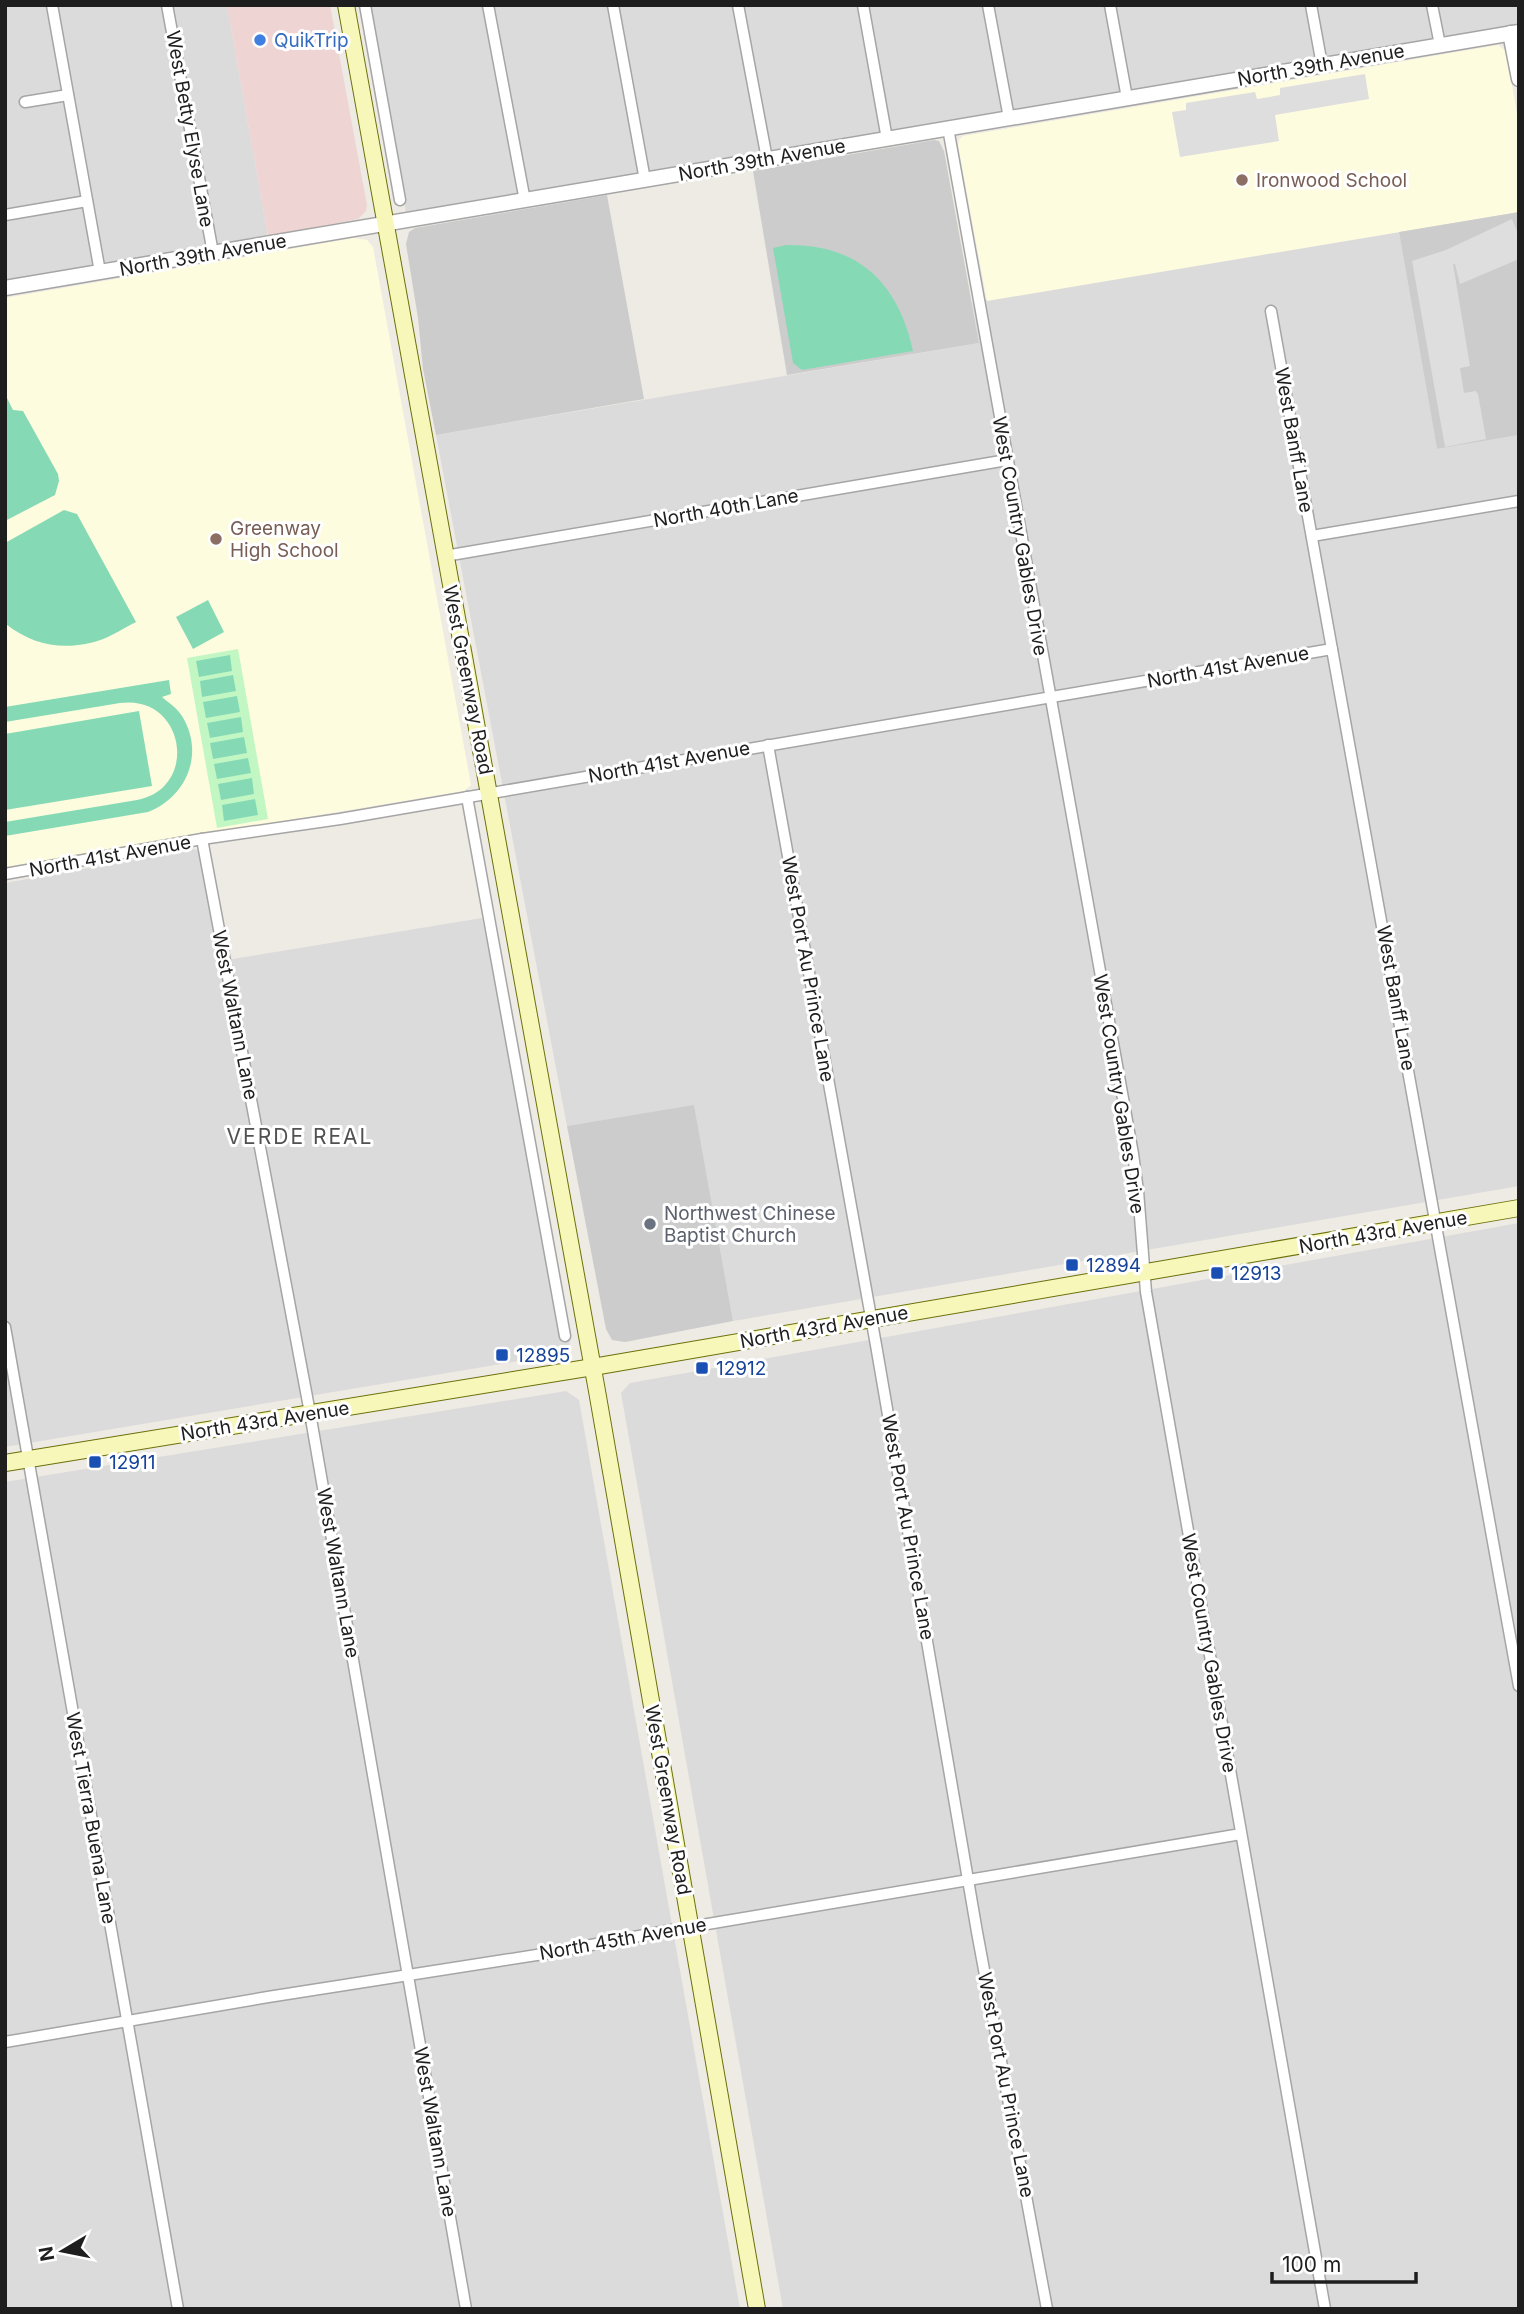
<svg xmlns="http://www.w3.org/2000/svg" width="1524" height="2314" font-family="Inter,sans-serif">
<style>
.residential{fill:#dcdbdb}
.commercial{fill:#efd4d4}
.education{fill:#fefcde}
.religious{fill:#ccc}
.park{fill:#c2f7c4}
.pitch{fill:#85dab5}
.parking{fill:#dedede}
.lines{fill:none;stroke-linecap:round;stroke-linejoin:round}
.minor-casing{stroke:#a5a5a5;stroke-width:13}
.tertiary-casing{stroke:#a5a5a5;stroke-width:17}
.secondary-casing{stroke:#6b7009;stroke-width:18}
.minor{stroke:#fff;stroke-width:10}
.tertiary{stroke:#fff;stroke-width:14}
.secondary{stroke:#f7f7ba;stroke-width:16}
.shop-dot{fill:#3f7fe0;stroke:#fff;stroke-width:2.5}
.education-dot{fill:#8d6e63;stroke:#fff;stroke-width:2.5}
.worship-dot{fill:#6b7280;stroke:#fff;stroke-width:2.5}
.transit-dot{fill:#1a4fb4;stroke:#fff;stroke-width:2.5}
.labels{text-anchor:middle;dominant-baseline:central;stroke-width:6;stroke-linejoin:round;paint-order:stroke}
.shop-label{font-size:19px;fill:#366cbe;stroke:#fff;text-anchor:start}
.street-label{font-size:19px;fill:#1e1e1e;stroke:#fff}
.education-label{font-size:19px;fill:#785e54;stroke:#fff;text-anchor:start}
.worship-label{font-size:19px;fill:#5b616d;stroke:#fff;text-anchor:start}
.transit-label{font-size:19px;fill:#164399;stroke:#fff;text-anchor:start}
.neighbourhood-label{font-size:21px;letter-spacing:2px;fill:#515151;stroke:#fff}
</style>
<rect width="100%" height="100%" fill="#eeeae4"/>
<g class="residential">
<path d="M227,5L268,236L5,280V6Z"/>
<path d="M368,5H1519V24L406,212Z"/>
<path d="M1399,232L1437,449L1519,435V1186L733,1321L694,1106L567,1126L436,435L979,343L972,302Z"/>
<path d="M193,849L200,851L221,961L482,918L571,1335L569,1347L561,1354L5,1447V883Z"/>
<path d="M1519,1223V2309H783L621,1393L630,1383Z"/>
<path d="M566,1391L579,1400L740,2309H5V1482Z"/>
</g>
<path class="commercial" d="M227,5H330L367,205L366,211L358,219L268,236Z"/>
<g class="education">
<path d="M1498,45L1506,51L1519,125V212L987,301L958,145L959,140L963,136Z"/>
<path d="M354,238L367,240L373,247L471,785L464,791L5,867V298Z"/>
</g>
<g class="religious">
<path d="M934,140L939,141L944,151L979,343L787,375L753,171Z"/>
<path d="M607,195L644,399L436,435L423,369L418,318L406,244L409,232L415,228Z"/>
<path d="M1519,212V435L1437,449L1399,232Z"/>
<path d="M694,1105L733,1321L625,1342L612,1340L606,1329L567,1126Z"/>
</g>
<path class="park" d="M238,649L268,819L217,828L187,658Z"/>
<g class="pitch">
<path d="M786,245C859,244 898,283 913,351L802,370L793,363L773,248Z"/>
<path d="M5,394L13,410L23,411L58,474L59,481L55,495L5,521Z"/>
<path d="M64,510L77,514L136,622C122,629 106,640 90,643C59,650 31,644 6,624L5,543Z"/>
<path d="M208,600L224,632L193,649L176,617Z"/>
<path d="M230,655L232,671L199,677L196,661Z"/>
<path d="M233,675L236,691L202,697L200,681Z"/>
<path d="M169,680L171,694L162,697C169,703 177,708 182,716C205,753 187,797 148,812L5,836V822L137,800C200,788 185,694 120,703L5,722V707Z"/>
<path d="M237,696L240,712L206,718L203,702Z"/>
<path d="M139,711L152,786L5,810V734Z"/>
<path d="M241,717L243,732L210,738L207,723Z"/>
<path d="M244,737L247,753L213,759L210,743Z"/>
<path d="M248,758L251,773L217,779L214,764Z"/>
<path d="M252,778L254,794L221,800L218,784Z"/>
<path d="M255,799L258,815L224,821L222,805Z"/>
</g>
<g class="parking">
<path d="M1365,74L1369,99L1275,115L1279,141L1180,157L1172,112L1186,110V103L1255,92L1257,99L1280,95V88Z"/>
<path d="M1512,219L1519,236V259L1460,284L1455,264H1453L1470,366L1460,368L1464,393L1476,391L1478,394L1486,439L1445,447L1412,261L1446,250Z"/>
</g>
<g class="lines">
<defs>
<g id="minor">
<path d="M52,5L100,272"/>
<path d="M167,5L213,253"/>
<path d="M365,5L400,200"/>
<path d="M488,5L525,201"/>
<path d="M613,5L645,180"/>
<path d="M738,5L767,159"/>
<path d="M863,5L887,139"/>
<path d="M988,5L1009,118"/>
<path d="M1110,5L1127,98"/>
<path d="M1311,5L1322,65"/>
<path d="M1432,5L1440,45"/>
<path d="M25,102L68,95"/>
<path d="M948,128L1133,1154L1138,1191L1146,1292L1325,2309"/>
<path d="M5,215L87,201"/>
<path d="M1271,311L1519,1686"/>
<path d="M1312,536L1519,501"/>
<path d="M445,556L1007,460"/>
<path d="M768,745L876,1345L977,1932L1047,2309"/>
<path d="M467,797L565,1336"/>
<path d="M202,839L310,1413L466,2309"/>
<path d="M5,874L202,839L340,819L1332,649"/>
<path d="M5,1327L178,2309"/>
<path d="M5,2042L268,1997L543,1954L666,1931L1241,1834"/>
</g>
<g id="tertiary">
<path d="M1510,33L1519,79"/>
<path d="M5,288L1519,32"/>
</g>
<g id="secondary">
<path d="M346,5L597,1391L757,2309"/>
<path d="M5,1463L593,1367L1519,1208"/>
</g>
</defs>
<use href="#minor" class="minor-casing"/>
<use href="#tertiary" class="tertiary-casing"/>
<use href="#secondary" class="secondary-casing"/>
<use href="#minor" class="minor"/>
<use href="#tertiary" class="tertiary"/>
<use href="#secondary" class="secondary"/>
</g>
<circle class="shop-dot" cx="260" cy="40" r="7"/>
<g class="education-dot">
<circle cx="1242" cy="180" r="7"/>
<circle cx="216" cy="539" r="7"/>
</g>
<circle class="worship-dot" cx="650" cy="1224" r="7"/>
<g class="transit-dot">
<rect x="1065" y="1258" width="14" height="14" rx="3.5"/>
<rect x="1210" y="1266" width="14" height="14" rx="3.5"/>
<rect x="495" y="1348" width="14" height="14" rx="3.5"/>
<rect x="695" y="1361" width="14" height="14" rx="3.5"/>
<rect x="88" y="1455" width="14" height="14" rx="3.5"/>
</g>
<g class="labels">
<g class="shop-label">
<text x="274" y="40">QuikTrip</text>
</g>
<g class="street-label">
<text transform="translate(1321 65) rotate(-10)">North 39th Avenue</text>
<text transform="translate(190 129) rotate(80)">West Betty Elyse Lane</text>
<text transform="translate(762 160) rotate(-10)">North 39th Avenue</text>
<text transform="translate(203 255) rotate(-10)">North 39th Avenue</text>
<text transform="translate(1294 440) rotate(80)">West Banff Lane</text>
<text transform="translate(726 508) rotate(-10)">North 40th Lane</text>
<text transform="translate(1020 536) rotate(80)">West Country Gables Drive</text>
<text transform="translate(1228 667) rotate(-10)">North 41st Avenue</text>
<text transform="translate(468 680) rotate(79)">West Greenway Road</text>
<text transform="translate(669 762) rotate(-10)">North 41st Avenue</text>
<text transform="translate(110 856) rotate(-10)">North 41st Avenue</text>
<text transform="translate(808 969) rotate(80)">West Port Au Prince Lane</text>
<text transform="translate(1396 998) rotate(80)">West Banff Lane</text>
<text transform="translate(235 1015) rotate(79)">West Waltann Lane</text>
<text transform="translate(1119 1094) rotate(81)">West Country Gables Drive</text>
<text transform="translate(1383 1232) rotate(-10)">North 43rd Avenue</text>
<text transform="translate(824 1327) rotate(-10)">North 43rd Avenue</text>
<text transform="translate(265 1421) rotate(-9)">North 43rd Avenue</text>
<text transform="translate(908 1527) rotate(80)">West Port Au Prince Lane</text>
<text transform="translate(338 1573) rotate(80)">West Waltann Lane</text>
<text transform="translate(1209 1653) rotate(80)">West Country Gables Drive</text>
<text transform="translate(668 1800) rotate(80)">West Greenway Road</text>
<text transform="translate(91 1818) rotate(80)">West Tierra Buena Lane</text>
<text transform="translate(623 1939) rotate(-10)">North 45th Avenue</text>
<text transform="translate(1006 2085) rotate(79)">West Port Au Prince Lane</text>
<text transform="translate(435 2132) rotate(80)">West Waltann Lane</text>
</g>
<g class="education-label">
<text x="1256" y="180">Ironwood School</text>
<text x="230" y="528">Greenway<tspan x="230" dy="22">High School</tspan></text>
</g>
<g class="worship-label">
<text x="664" y="1213">Northwest Chinese<tspan x="664" dy="22">Baptist Church</tspan></text>
</g>
<g class="transit-label">
<text x="1086" y="1265">12894</text>
<text x="1231" y="1273">12913</text>
<text x="516" y="1355">12895</text>
<text x="716" y="1368">12912</text>
<text x="109" y="1462">12911</text>
</g>
<g class="neighbourhood-label">
<text x="300" y="1136">VERDE REAL</text>
</g>
</g>
<rect width="1524" height="2314" fill="none" stroke="#1e1e1e" stroke-width="14"/>
<g transform="translate(63 2251) rotate(260)" stroke="#ffffff" stroke-width="5" paint-order="stroke">
<path d="M0-5L12 26L0 18L-12 26Z" fill="#1e1e1e"/>
<text y="-10" font-size="19" font-weight="bold" text-anchor="middle" fill="#1e1e1e">N</text>
</g>
<path d="M1272 2272v10h144v-10" fill="none" stroke="#1e1e1e" stroke-width="3.5"/>
<text x="1282" y="2272" font-size="21" fill="#1e1e1e" stroke="#ffffff" stroke-width="5" paint-order="stroke">100 m</text>
</svg>
